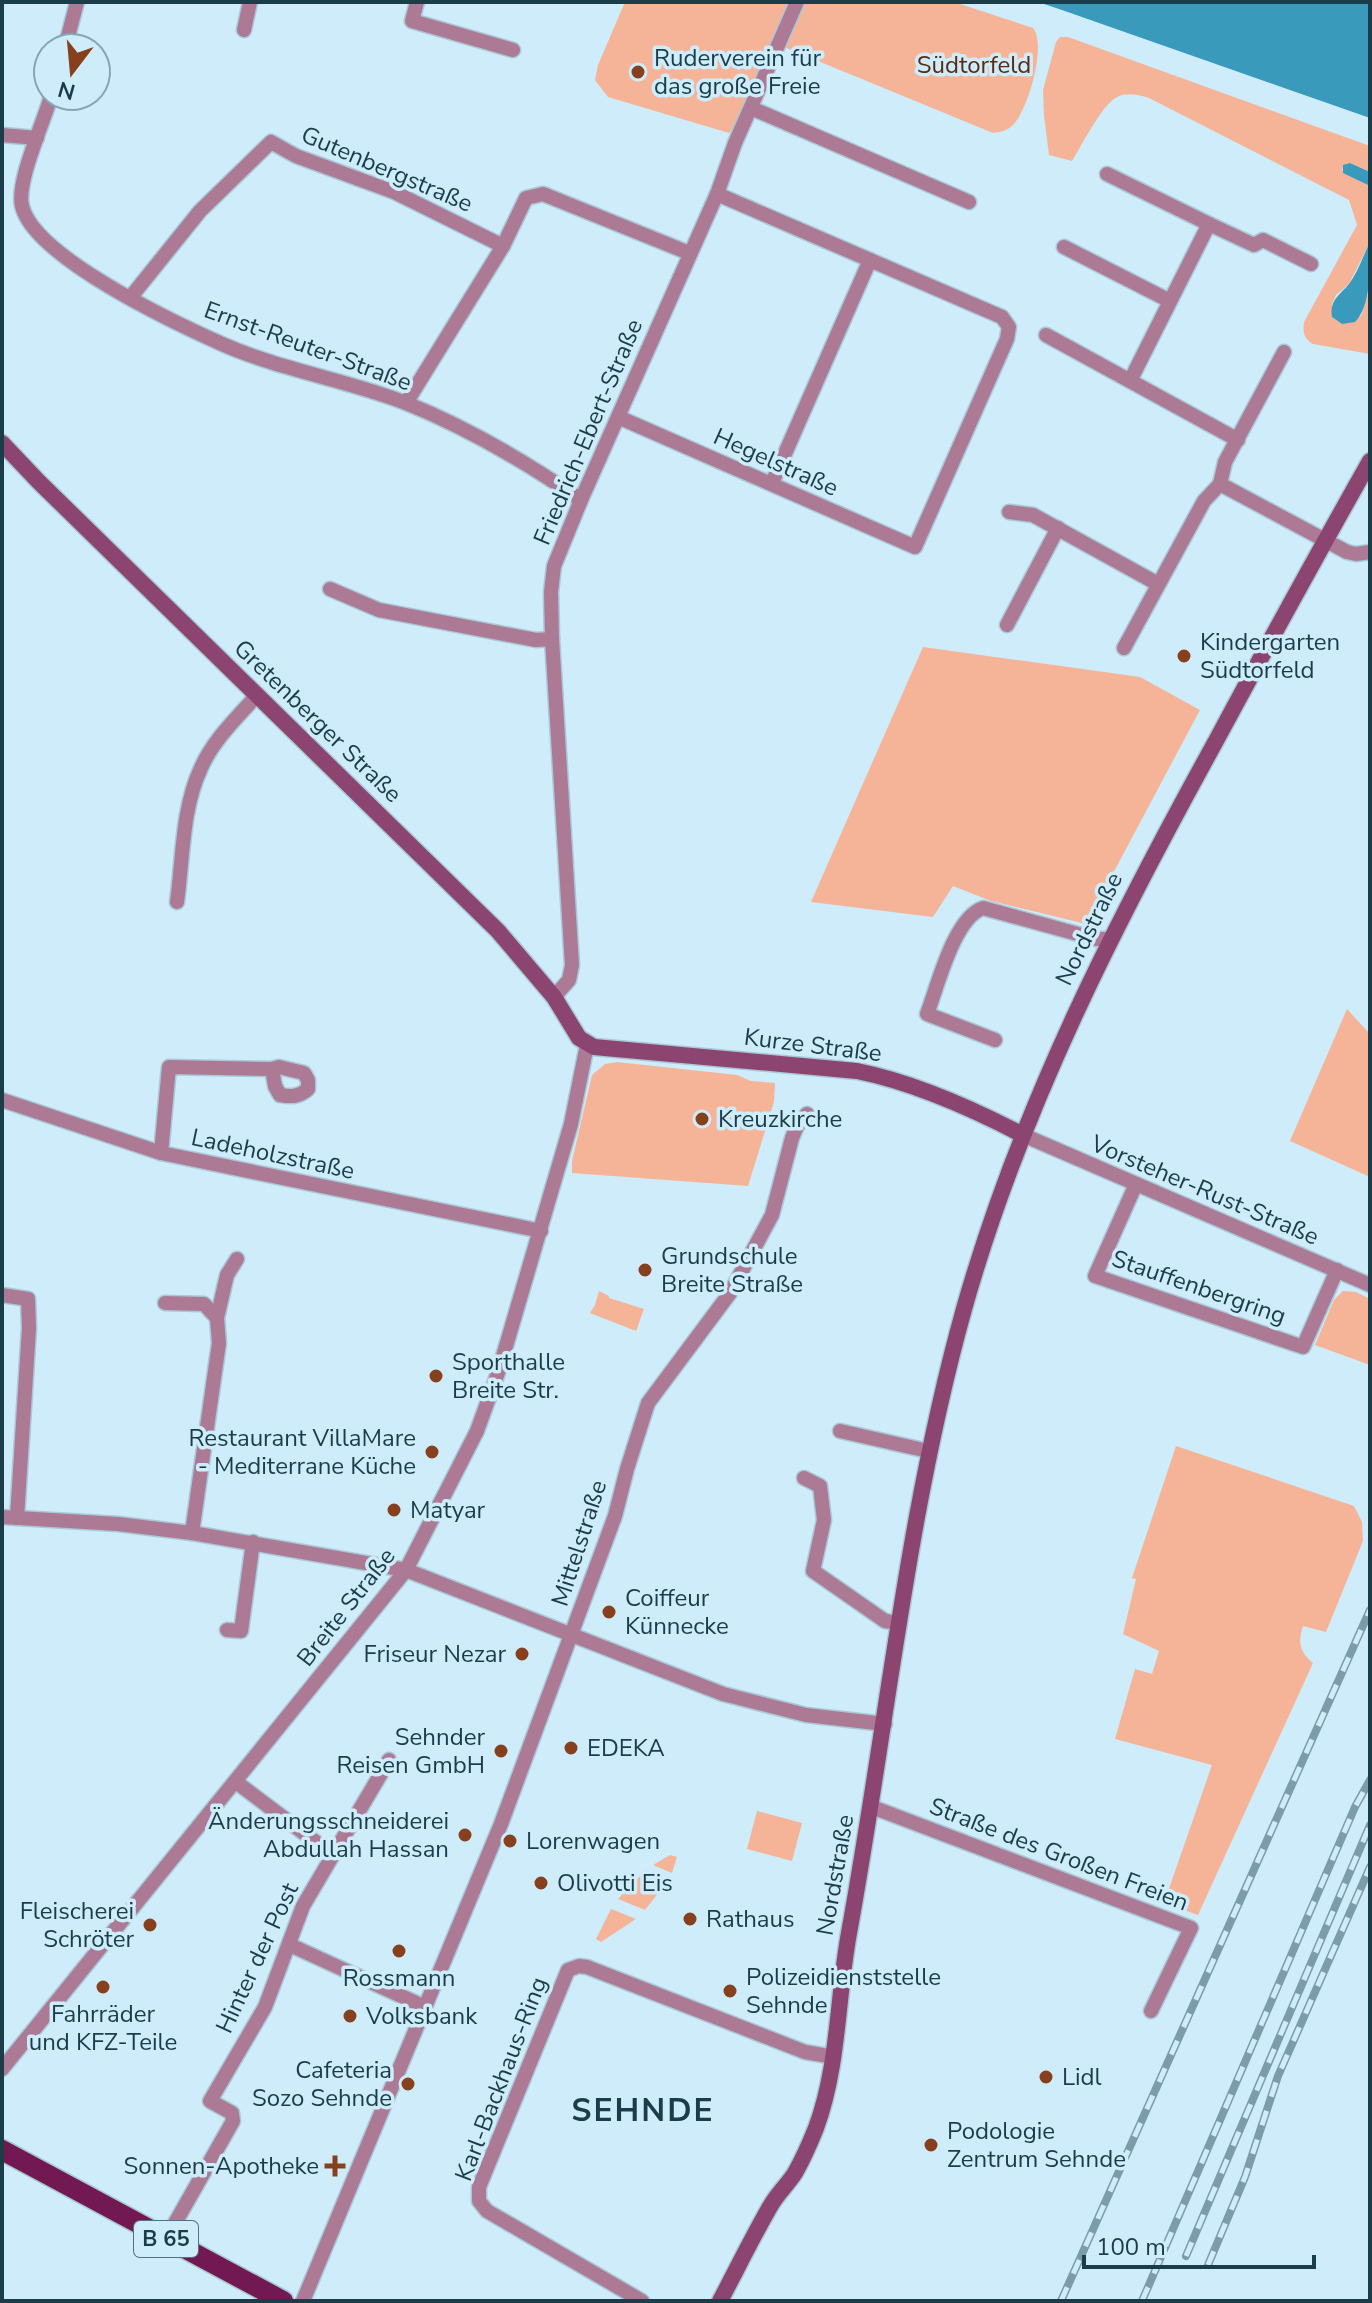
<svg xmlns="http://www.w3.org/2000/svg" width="1372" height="2303" font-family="'Nunito Sans',sans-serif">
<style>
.green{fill:#f5b498}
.water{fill:#3a9abc}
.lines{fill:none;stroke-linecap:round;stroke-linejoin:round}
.minor-casing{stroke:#aac9d6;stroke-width:17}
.secondary-casing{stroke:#aac9d6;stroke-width:19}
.primary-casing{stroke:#aac9d6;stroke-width:23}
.minor{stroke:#ad7a96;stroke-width:14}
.secondary{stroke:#8c4570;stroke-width:16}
.primary{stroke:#721954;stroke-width:20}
.rail-casing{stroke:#7c9ca9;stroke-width:8}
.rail{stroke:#ceecf9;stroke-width:5;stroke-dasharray:15;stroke-linecap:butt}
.poi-dot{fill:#87401d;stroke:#ceecf9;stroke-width:3}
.labels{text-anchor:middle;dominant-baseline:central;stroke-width:7;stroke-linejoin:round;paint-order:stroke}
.shield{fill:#ceecf9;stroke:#51727e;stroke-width:2}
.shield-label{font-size:22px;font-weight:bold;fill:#1b3d4a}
.poi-label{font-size:24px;fill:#1b3d4a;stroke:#ceecf9;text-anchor:start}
.park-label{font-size:24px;fill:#5a2a12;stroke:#ceecf9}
.street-label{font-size:24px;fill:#1b3d4a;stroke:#ceecf9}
.district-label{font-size:32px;font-weight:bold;letter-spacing:2px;fill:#1b3d4a;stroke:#ceecf9}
</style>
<rect width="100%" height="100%" fill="#ceecf9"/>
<g class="green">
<path d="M625,2H790L737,125L729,133L608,97L595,80L598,65Z"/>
<path d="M805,2H954L1033,28C1047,45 1028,111 1012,126C1006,131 1000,132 993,133L784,47Z"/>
<path d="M1060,37H1068L1370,146V172L1350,163L1342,169L1344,173L1370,186V242L1349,284L1336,295L1332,304V317L1342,324L1361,316L1370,287V354L1313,344C1303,338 1303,332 1304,322L1357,225L1349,200L1149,98C1139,95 1127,92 1117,97C1102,104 1081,147 1072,161L1049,155L1044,115L1043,90L1056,42Z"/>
<path d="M923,647L1140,677L1200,710L1086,924L991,901L953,886L933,917L811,902Z"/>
<path d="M1347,1009L1370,1034V1177L1290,1141Z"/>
<path d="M617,1062L737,1075L751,1081L775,1083L774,1102L748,1186L572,1173V1161L592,1075L605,1064Z"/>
<path d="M599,1291L609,1296V1298L644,1309L636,1331L590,1313L595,1305Z"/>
<path d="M1343,1291L1356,1292L1370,1299V1365L1315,1345L1334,1300Z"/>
<path d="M1176,1446L1354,1506L1362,1522L1363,1541L1326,1632L1303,1626C1298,1643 1299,1651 1313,1663L1198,1915L1164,1903L1212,1765L1115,1739L1135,1669L1152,1674L1159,1651L1123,1634L1136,1579L1132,1578Z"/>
<path d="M757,1811L802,1823L792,1861L747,1849Z"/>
<path d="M670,1855L677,1857L672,1873L653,1865Z"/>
<path d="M646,1870L669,1879L645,1910L618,1899Z"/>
<path d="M611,1909L636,1919L601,1942L596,1939Z"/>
</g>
<g class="water">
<path d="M1038,2H1370V118L1062,10Z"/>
<path d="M1350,163L1370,172V186L1343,173V165Z"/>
<path d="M1370,242C1370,265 1372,305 1355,322L1342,324L1332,317C1329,300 1340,295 1349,284C1358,272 1364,254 1370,242Z"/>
</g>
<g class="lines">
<defs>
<g id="minor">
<path d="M417,2L412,21L513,50"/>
<path d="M244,30L250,2"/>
<path d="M65,48L77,2"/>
<path d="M51,96C44,122 16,182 22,206C34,257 175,323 222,344C281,370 347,380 406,403C468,428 526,462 581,500"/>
<path d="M751,108L969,202"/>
<path d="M2,135L37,138"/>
<path d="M1107,174L1209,224"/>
<path d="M1064,247L1168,300"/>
<path d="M130,298L200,211L271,142L296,156L394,192L503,246"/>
<path d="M1046,335L1238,440"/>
<path d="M1131,379L1209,224L1254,245L1263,240L1311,264"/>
<path d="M406,403L503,246L526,198L543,194L689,253"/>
<path d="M618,417L915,547L1007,339L1009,327L1002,317L717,194"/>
<path d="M772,483L870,260"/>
<path d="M1220,484L1347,552L1356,554L1370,552"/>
<path d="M1220,484L1225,462L1284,352"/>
<path d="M1009,512L1033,515L1158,584"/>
<path d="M330,589L379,610L536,640L552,639"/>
<path d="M1007,625L1058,528"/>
<path d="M1124,648L1204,501L1220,484"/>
<path d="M177,902C183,858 182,808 201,768C213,740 237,718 257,695"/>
<path d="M554,997L569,980L572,965L552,639L551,592L554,566L581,500L717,194L735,143L797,2"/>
<path d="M995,1040L927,1014C938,985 954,918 983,908L1096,939H1109"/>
<path d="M2,1100L161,1153L541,1231"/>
<path d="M1023,1135L1370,1285"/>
<path d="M161,1153L169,1067L272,1069L279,1067L304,1073L308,1080V1089C299,1097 291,1097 280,1095L275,1086L272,1069"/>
<path d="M1136,1184L1095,1276L1303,1347L1337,1270"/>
<path d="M2,1295L28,1299L29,1328L17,1518"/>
<path d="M165,1303L204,1304L217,1318L219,1343L192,1533"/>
<path d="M217,1318L227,1275L237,1259"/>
<path d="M840,1431L928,1451"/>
<path d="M804,1478L820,1486L824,1520L813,1571L885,1621L899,1623"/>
<path d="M2,1517L118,1524L192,1533L406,1570L723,1694L806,1715L885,1724"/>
<path d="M227,1630L241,1631L253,1542"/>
<path d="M872,1807L1191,1928L1151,2011"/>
<path d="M333,1855L389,1760"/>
<path d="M290,1945L423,2006"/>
<path d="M2,2069L406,1570L477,1431L499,1370L571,1124L587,1045"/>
<path d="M166,2239L233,2121L232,2113L210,2101L265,2007L303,1906L333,1855L236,1782"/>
<path d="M303,2301L501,1824L615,1516L627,1469L648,1403L730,1293L772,1215L792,1138L797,1126L807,1114"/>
<path d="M642,2301L487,2211L479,2201V2187L568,1970L579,1966L587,1967L805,2052L834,2057"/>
</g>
<g id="secondary">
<path d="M2,443L39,482L498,931L554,997L579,1038L594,1047L857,1071C912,1082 973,1109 1023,1135"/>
<path d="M720,2301C737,2269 753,2236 771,2205C778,2193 788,2184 795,2173C803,2159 810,2143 816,2128C839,2066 837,1998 849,1933C887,1725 907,1513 964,1309C1021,1107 1116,922 1217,739C1267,646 1318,553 1370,461"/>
</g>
<path id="primary" d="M2,2150L283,2301"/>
</defs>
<use href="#minor" class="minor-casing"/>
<use href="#secondary" class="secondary-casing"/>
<use href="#primary" class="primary-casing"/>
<use href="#minor" class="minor"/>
<use href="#secondary" class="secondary"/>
<use href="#primary" class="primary"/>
<defs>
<g id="rail">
<path d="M1186,2256L1370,1825"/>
<path d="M1208,2265L1245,2177L1278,2076L1370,1867"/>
<path d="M1061,2301L1370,1610"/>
<path d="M1142,2301L1355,1807L1370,1780"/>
</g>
</defs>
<use href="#rail" class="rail-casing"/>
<use href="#rail" class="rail"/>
</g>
<g class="poi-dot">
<circle cx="638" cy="72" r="8"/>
<circle cx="1184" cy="656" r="8"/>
<circle cx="702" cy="1119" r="8"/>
<circle cx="645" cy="1270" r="8"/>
<circle cx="436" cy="1376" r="8"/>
<circle cx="432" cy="1452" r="8"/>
<circle cx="394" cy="1510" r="8"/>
<circle cx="609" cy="1612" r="8"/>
<circle cx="522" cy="1654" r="8"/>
<circle cx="571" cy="1748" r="8"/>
<circle cx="501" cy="1751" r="8"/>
<circle cx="465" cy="1835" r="8"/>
<circle cx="510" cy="1841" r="8"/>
<circle cx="541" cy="1883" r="8"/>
<circle cx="690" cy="1919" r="8"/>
<circle cx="150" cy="1925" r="8"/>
<circle cx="399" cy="1951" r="8"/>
<circle cx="103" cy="1987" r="8"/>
<circle cx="730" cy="1991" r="8"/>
<circle cx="350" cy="2016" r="8"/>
<circle cx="1046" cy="2077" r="8"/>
<circle cx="408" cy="2084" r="8"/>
<circle cx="931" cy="2145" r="8"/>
<path d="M331 2154h8v8h8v8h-8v8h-8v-8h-8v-8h8z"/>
</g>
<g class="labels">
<rect class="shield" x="134" y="2221" width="64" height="36" rx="6"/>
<g class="shield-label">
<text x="166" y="2239">B 65</text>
</g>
<g class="poi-label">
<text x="654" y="58">Ruderverein für<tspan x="654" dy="28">das große Freie</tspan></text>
<text x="1200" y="642">Kindergarten<tspan x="1200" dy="28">Südtorfeld</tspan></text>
<text x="718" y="1119">Kreuzkirche</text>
<text x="661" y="1256">Grundschule<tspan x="661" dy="28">Breite Straße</tspan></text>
<text x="452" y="1362">Sporthalle<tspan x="452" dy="28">Breite Str.</tspan></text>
<text x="416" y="1438" text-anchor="end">Restaurant VillaMare<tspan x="416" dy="28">- Mediterrane Küche</tspan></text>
<text x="410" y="1510">Matyar</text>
<text x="625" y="1598">Coiffeur<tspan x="625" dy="28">Künnecke</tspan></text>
<text x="506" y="1654" text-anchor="end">Friseur Nezar</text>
<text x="485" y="1737" text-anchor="end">Sehnder<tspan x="485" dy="28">Reisen GmbH</tspan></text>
<text x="587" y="1748">EDEKA</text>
<text x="449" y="1821" text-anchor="end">Änderungsschneiderei<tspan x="449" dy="28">Abdullah Hassan</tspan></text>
<text x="526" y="1841">Lorenwagen</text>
<text x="557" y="1883">Olivotti Eis</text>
<text x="134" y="1911" text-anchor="end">Fleischerei<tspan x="134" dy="28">Schröter</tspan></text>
<text x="706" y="1919">Rathaus</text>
<text x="746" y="1977">Polizeidienststelle<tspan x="746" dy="28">Sehnde</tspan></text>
<text x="399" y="1978" text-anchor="middle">Rossmann</text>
<text x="103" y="2014" text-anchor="middle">Fahrräder<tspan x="103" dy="28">und KFZ-Teile</tspan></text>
<text x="366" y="2016">Volksbank</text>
<text x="392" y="2070" text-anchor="end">Cafeteria<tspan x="392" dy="28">Sozo Sehnde</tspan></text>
<text x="1062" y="2077">Lidl</text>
<text x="947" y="2131">Podologie<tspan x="947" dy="28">Zentrum Sehnde</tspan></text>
<text x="319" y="2166" text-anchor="end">Sonnen-Apotheke</text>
</g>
<g class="park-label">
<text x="974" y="65">Südtorfeld</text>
</g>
<g class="street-label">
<text transform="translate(387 169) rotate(23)">Gutenbergstraße</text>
<text transform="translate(308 346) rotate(20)">Ernst-Reuter-Straße</text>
<text transform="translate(588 432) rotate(-67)">Friedrich-Ebert-Straße</text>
<text transform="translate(776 462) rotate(24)">Hegelstraße</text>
<text transform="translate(318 721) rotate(44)">Gretenberger Straße</text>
<text transform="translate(1089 929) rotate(-64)">Nordstraße</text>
<text transform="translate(813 1045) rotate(7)">Kurze Straße</text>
<text transform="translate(273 1154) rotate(12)">Ladeholzstraße</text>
<text transform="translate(1205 1190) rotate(23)">Vorsteher-Rust-Straße</text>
<text transform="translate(1199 1287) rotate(19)">Stauffenbergring</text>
<text transform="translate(579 1543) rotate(-72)">Mittelstraße</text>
<text transform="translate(346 1607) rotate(-52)">Breite Straße</text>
<text transform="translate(1059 1854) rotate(21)">Straße des Großen Freien</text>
<text transform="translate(835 1875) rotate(-80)">Nordstraße</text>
<text transform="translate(257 1958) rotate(-65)">Hinter der Post</text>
<text transform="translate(501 2079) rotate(-69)">Karl-Backhaus-Ring</text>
</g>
<g class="district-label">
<text x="643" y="2110">SEHNDE</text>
</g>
</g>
<rect width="1372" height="2303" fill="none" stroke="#1b3d4a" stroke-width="8"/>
<g transform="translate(72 72) rotate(196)"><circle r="38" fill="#ceecf9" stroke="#86a6b3" stroke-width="2"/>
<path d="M0-6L14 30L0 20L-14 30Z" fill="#87401d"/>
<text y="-12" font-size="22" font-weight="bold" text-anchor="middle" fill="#1b3d4a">N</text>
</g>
<path d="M1084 2255v12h230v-12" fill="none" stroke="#1b3d4a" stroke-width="4"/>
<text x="1096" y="2255" font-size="24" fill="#1b3d4a" stroke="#ceecf9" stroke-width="6" paint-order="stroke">100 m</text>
</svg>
